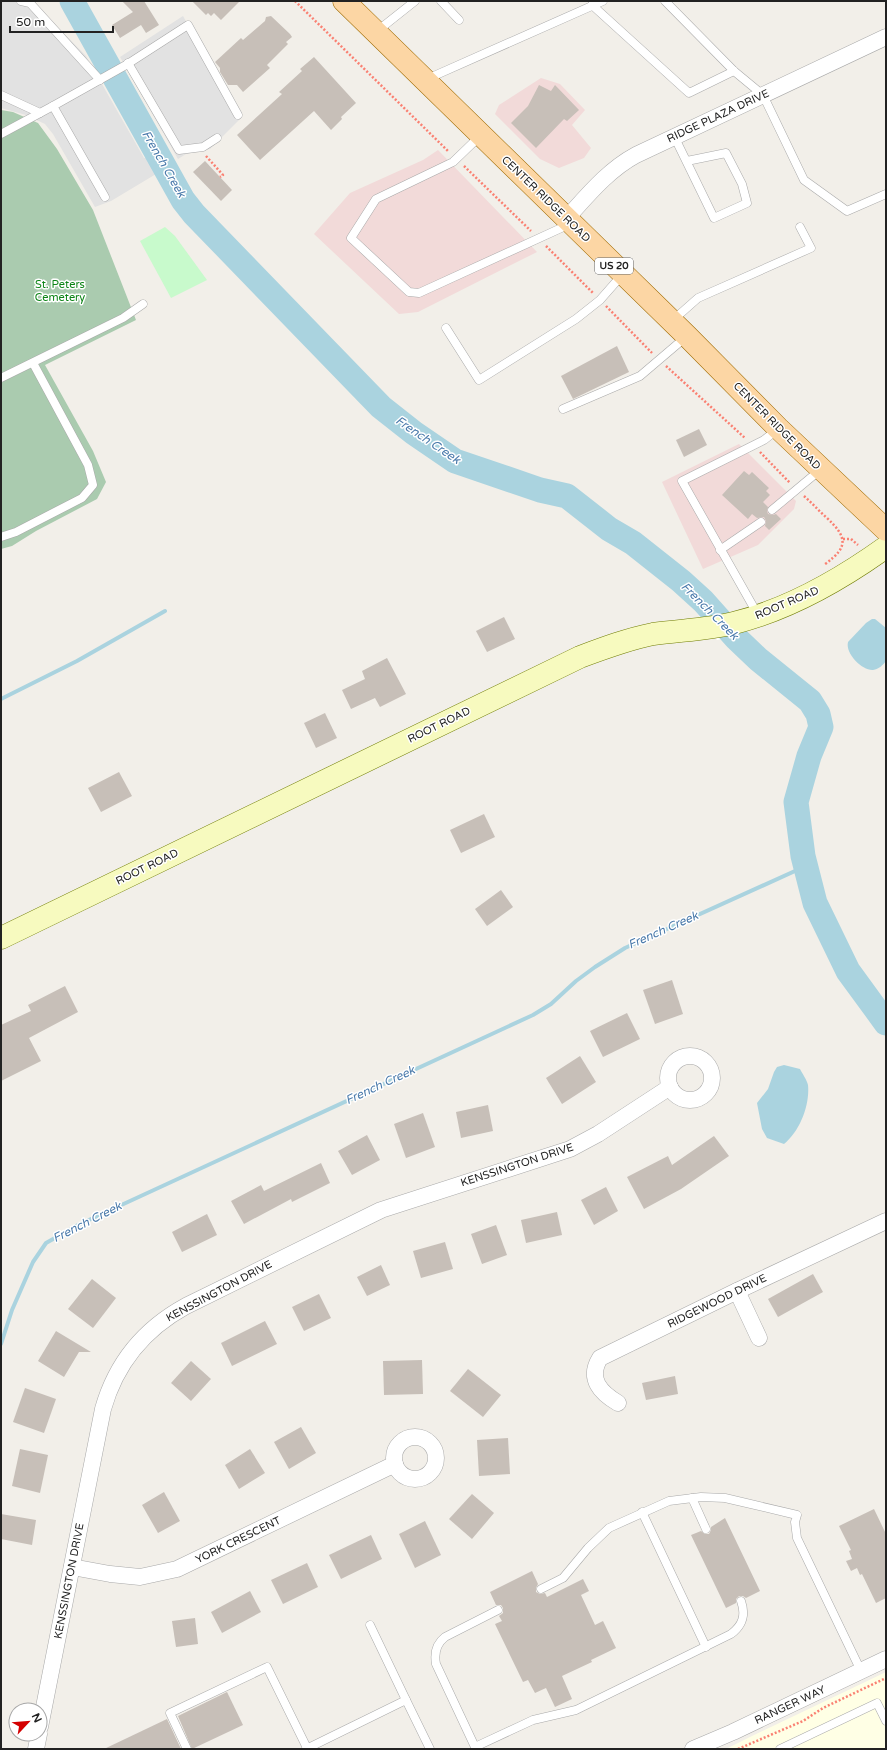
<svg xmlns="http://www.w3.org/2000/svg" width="887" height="1750" font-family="'Varela Round',sans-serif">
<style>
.commercial{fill:#f2dad9}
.education{fill:#ffffe5}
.cemetery{fill:#aacbaf}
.park{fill:#c8facc}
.parking{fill:#e2e2e2}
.water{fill:#aad3df}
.pier{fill:#fff}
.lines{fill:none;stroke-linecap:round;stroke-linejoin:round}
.stream{stroke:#aad3df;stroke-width:4}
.river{stroke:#aad3df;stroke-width:25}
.building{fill:#c7bfb8}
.lane-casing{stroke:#a9a9a9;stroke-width:9}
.street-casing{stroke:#a9a9a9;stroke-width:17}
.secondary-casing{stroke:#707d05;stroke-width:23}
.primary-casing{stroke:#a06b00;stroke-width:23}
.path{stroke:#fa8072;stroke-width:2.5;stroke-dasharray:2 2;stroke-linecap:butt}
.lane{stroke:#fff;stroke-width:8}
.street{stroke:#fff;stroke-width:16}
.secondary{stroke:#f7fabf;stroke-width:22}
.primary{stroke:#fcd6a4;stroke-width:22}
.labels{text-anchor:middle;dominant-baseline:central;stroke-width:3;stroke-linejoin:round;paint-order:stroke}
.shield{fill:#fff;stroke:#646464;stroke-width:1}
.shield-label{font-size:10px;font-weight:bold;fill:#222}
.street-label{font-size:11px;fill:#222;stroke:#fff}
.park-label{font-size:11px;fill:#0c8416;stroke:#fff}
.water-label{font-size:12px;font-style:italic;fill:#4a7aab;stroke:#fff}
</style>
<rect width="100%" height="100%" fill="#f2efe9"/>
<g class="commercial">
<path d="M541,78L560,84L585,110L572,125L591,148L584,158L559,168L540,159L495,114L499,105Z"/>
<path d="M438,150L537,252L418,312L399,314L314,234L350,193L423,160Z"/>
<path d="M739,444L796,501L794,509L758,545L703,569L662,482Z"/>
</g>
<path class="education" d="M886,1672V1749H726L754,1735Z"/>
<path class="cemetery" d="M1,110L13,112L38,123L57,149L93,210L136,320L45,365L93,451L106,482L97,499L36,531L12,546L1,549Z"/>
<path class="park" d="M165,227L175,236L207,280L171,298L140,241Z"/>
<g class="parking">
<path d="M1,1H29L34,3L86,56L144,158H146L156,174L111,201L95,207L53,134L45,124L26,115L1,108Z"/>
<path d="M183,16L240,119L210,149L186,154L178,159L120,57Z"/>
</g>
<g class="water">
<path d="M872,619H875L886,628V661C883,665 879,669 873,670C863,671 845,654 848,642L866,623Z"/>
<path d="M784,1065L800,1069C802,1073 807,1080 808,1085C810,1105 800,1131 784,1144L767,1138L762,1129L757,1103L768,1089L774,1072L777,1067Z"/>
</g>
<path class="pier" d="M719,605L745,634L717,640L694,609Z"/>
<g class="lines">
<g class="stream">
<path d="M1,699L77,661L165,611"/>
<path d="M1,1344L12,1310L33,1262L46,1243L78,1225L533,1015L551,1004L576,981L595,967L625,948L806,866"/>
</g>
<path class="river" d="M72,1L183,200L194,214L381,407L414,433L455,461L540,490L567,496L609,529L633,543L681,581L703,601L736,638L758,659L810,701L818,714L821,727L809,756L796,802L803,856L815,903L848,971L886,1023"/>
</g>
<g class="building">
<path d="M122,1H144L159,25L146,33L141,25L120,38L112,25L133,12Z"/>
<path d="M192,1H240L221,20L214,13L211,16L208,13L206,15Z"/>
<path d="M271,16L290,34L292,37L286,42L288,44L267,65L270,68L243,92L237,85H228L220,72V68L215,62L241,38L243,40L265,21L266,17Z"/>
<path d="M314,57L356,103L341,117L342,119L331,130L314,111L260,160L237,135L282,94L279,92L302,71L300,69Z"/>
<path d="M539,85L551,91L555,85L579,110L567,121L564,119L536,148L511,123L528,106Z"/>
<path d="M205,161L232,190L221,201L193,172Z"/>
<path d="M617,346L629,372L573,399L561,376Z"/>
<path d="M699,429L707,445L684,457L676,440Z"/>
<path d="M744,471L749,475L752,472L769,488L766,491L770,495L763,502L768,507L767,511L768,514L773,515L776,514L781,519L769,530L765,526L766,521L764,517L757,518L752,514L748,519L722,495Z"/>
<path d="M504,617L515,639L487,652L476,631Z"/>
<path d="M387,658L406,694L380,707L375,698L351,709L342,690L365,679L362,671Z"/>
<path d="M325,713L337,738L316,748L304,723Z"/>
<path d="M119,772L132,796L101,812L88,788Z"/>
<path d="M484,814L495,837L461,853L450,830Z"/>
<path d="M501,890L513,907L487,926L475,909Z"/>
<path d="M672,980L683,1014L655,1024L643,990Z"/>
<path d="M65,986L78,1012L29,1038L41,1061L1,1081V1025L31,1011L28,1005Z"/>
<path d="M627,1013L640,1039L603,1057L590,1031Z"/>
<path d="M580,1056L596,1082L562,1104L546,1078Z"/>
<path d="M488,1105L493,1131L461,1138L456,1112Z"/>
<path d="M423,1113L435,1147L406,1158L394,1124Z"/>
<path d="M367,1135L380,1160L352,1175L338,1151Z"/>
<path d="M714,1136L729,1156L681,1189L644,1209L627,1177L668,1156L672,1165Z"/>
<path d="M321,1163L330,1183L292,1202L291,1199L244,1224L231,1201L261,1185L264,1191Z"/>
<path d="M606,1187L618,1211L594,1225L581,1200Z"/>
<path d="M557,1212L562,1235L526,1243L521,1220Z"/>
<path d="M207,1214L217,1235L182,1252L172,1232Z"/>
<path d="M496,1225L507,1255L482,1264L471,1234Z"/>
<path d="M445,1242L453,1269L421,1278L413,1251Z"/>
<path d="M381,1265L390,1285L367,1296L357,1277Z"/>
<path d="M813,1274L823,1292L778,1317L768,1299Z"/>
<path d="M92,1279L116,1298L93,1328L68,1309Z"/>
<path d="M319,1294L331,1318L304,1331L292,1307Z"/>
<path d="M265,1321L277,1344L232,1366L221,1343Z"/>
<path d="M56,1331L91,1352H79L64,1377L38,1361Z"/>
<path d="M422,1360L423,1394L384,1395L383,1361Z"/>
<path d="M191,1361L211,1379L191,1401L171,1383Z"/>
<path d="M468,1369L501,1395L483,1417L450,1391Z"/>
<path d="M675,1376L678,1394L646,1400L642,1383Z"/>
<path d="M25,1388L56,1399L44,1433L13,1422Z"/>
<path d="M301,1427L316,1453L289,1469L274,1442Z"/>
<path d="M508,1438L510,1474L479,1476L477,1440Z"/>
<path d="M20,1449L48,1455L40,1493L12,1486Z"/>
<path d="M250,1449L265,1473L239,1489L225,1465Z"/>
<path d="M164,1492L180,1521L158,1533L142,1505Z"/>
<path d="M472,1494L494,1513L472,1539L449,1519Z"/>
<path d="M874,1509L886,1534V1598L876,1603L862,1574L860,1575L857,1568L851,1571L846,1561L852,1559L849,1551L851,1550L839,1526Z"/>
<path d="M1,1514L36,1520L32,1545L1,1539Z"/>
<path d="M725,1518L760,1591L746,1598L743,1596H739L736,1599V1603L726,1608L691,1535L701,1531L705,1534H709L711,1530V1527Z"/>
<path d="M425,1521L441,1555L415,1568L399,1534Z"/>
<path d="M371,1535L382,1559L341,1579L329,1555Z"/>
<path d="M307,1563L318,1587L283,1604L271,1580Z"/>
<path d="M532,1571L538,1584L536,1588V1592L540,1594L545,1593L547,1597L583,1579L589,1591L581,1595L595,1625L603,1621L616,1648L591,1660L592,1662L562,1676L572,1699L555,1707L546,1688L535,1693L528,1680L523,1682L495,1624L502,1621L499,1616L503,1613V1608L501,1605H496L490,1592Z"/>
<path d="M250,1591L261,1612L222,1633L211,1612Z"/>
<path d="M195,1618L198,1644L176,1647L172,1621Z"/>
<path d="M227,1692L243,1725L192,1749L178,1716Z"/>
<path d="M167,1719L181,1749H104Z"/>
</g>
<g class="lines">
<defs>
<g id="lane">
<path d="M21,1L30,3L100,80"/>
<path d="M441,1L459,20"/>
<path d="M665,1L734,71L763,95L804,180L847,211L886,194"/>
<path d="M592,5L689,93L734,71"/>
<path d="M376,32L415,1"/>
<path d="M128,63L179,150L203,147L217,138"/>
<path d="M427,79L603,1"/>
<path d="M1,95L40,113L53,106"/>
<path d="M1,134L40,113"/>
<path d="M480,136L453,162L376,199L351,238L409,292L419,293L570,224"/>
<path d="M674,136L714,218L747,203L742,184L726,153L687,161"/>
<path d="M105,197L53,106L126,65L188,25L238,115"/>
<path d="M672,321L698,298L811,248L800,227"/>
<path d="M446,328L479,380L576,319L600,300L622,275"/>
<path d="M1,378L123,318L143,304"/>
<path d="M563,409L640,376L687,336"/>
<path d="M772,510L820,470"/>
<path d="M1,537L16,532L82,498L93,485L88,465L33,363"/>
<path d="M720,550L761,522"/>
<path d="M758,615L682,481L764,440L778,429"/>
<path d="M692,1498L706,1529"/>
<path d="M642,1512L706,1647"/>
<path d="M541,1589L563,1578L588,1548L609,1528L669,1501L701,1497L725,1498L797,1515L795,1522L797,1538L861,1671"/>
<path d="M498,1610L445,1637C436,1644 434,1653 436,1664L475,1747L533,1720L576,1710L731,1634C743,1625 746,1615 741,1601"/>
<path d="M370,1625L406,1700"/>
<path d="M187,1749L170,1713L267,1667L307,1748"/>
<path d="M306,1749L406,1700L430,1749"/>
<path d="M780,1749L877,1703L886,1721"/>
</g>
<g id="street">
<path d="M566,219C587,196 608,170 636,155L886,37"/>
<circle cx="690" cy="1078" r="22"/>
<path d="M737,1291L759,1338"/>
<path d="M618,1403C601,1393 587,1379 600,1358L737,1291L886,1221"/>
<circle cx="415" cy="1458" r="21"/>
<path d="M72,1567L110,1574L140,1577L177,1569L395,1464"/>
<path d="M40,1727L103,1409C116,1363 144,1329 186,1306L381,1210L570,1149L598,1134L670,1087"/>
<path d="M36,1749L39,1734"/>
<path d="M693,1749L733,1732L886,1659"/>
</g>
<path id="secondary" d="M1,938L580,657C604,648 628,639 653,634C680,630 707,630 734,623C790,609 840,580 886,547"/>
<path id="primary" d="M344,1L687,336L778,428L886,530"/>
</defs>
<use href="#lane" class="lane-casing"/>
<use href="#street" class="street-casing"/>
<use href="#secondary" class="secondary-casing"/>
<use href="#primary" class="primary-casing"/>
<g class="path">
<path d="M295,1L449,152"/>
<path d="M206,156L223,175L220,177"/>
<path d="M464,166L531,231"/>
<path d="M546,246L593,293"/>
<path d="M606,306L652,353"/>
<path d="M666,366L745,438"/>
<path d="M760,452L790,483"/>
<path d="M804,496C812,503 819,511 827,518C847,537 849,547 825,564"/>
<path d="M843,539H851L858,545"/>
<path d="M738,1749L803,1721L823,1708L886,1678"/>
</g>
<use href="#lane" class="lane"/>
<use href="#street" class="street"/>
<use href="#secondary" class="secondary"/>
<use href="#primary" class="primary"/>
</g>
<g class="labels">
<rect class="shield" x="595" y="258" width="38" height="16" rx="3"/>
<g class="shield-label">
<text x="614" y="266">US 20</text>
</g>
<g class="street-label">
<text transform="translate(718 116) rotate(-25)">RIDGE PLAZA DRIVE</text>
<text transform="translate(546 199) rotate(44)">CENTER RIDGE ROAD</text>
<text transform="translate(777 426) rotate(45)">CENTER RIDGE ROAD</text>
<text transform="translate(787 603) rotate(-23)">ROOT ROAD</text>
<text transform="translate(439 725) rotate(-26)">ROOT ROAD</text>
<text transform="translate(147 867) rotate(-26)">ROOT ROAD</text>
<text transform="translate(517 1165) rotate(-18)">KENSSINGTON DRIVE</text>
<text transform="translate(219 1291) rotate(-28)">KENSSINGTON DRIVE</text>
<text transform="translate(717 1301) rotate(-26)">RIDGEWOOD DRIVE</text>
<text transform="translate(238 1540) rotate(-26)">YORK CRESCENT</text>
<text transform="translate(69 1581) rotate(-79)">KENSSINGTON DRIVE</text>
<text transform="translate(790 1705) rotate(-25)">RANGER WAY</text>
</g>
<g class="park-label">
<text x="60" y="284">St. Peters<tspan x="60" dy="13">Cemetery</tspan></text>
</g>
<g class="water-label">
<text transform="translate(164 164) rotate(60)">French Creek</text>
<text transform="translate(428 440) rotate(34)">French Creek</text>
<text transform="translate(710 611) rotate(45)">French Creek</text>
<text transform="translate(663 930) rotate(-24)">French Creek</text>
<text transform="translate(380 1085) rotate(-25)">French Creek</text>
<text transform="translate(87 1222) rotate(-27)">French Creek</text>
</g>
</g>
<rect width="887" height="1750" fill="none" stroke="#222222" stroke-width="4"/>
<g transform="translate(28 1722) rotate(64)"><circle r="19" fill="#ffffff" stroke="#a7a7a7"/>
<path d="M0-3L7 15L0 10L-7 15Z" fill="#d40000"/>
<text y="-6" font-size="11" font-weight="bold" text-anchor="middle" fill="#222222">N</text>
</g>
<path d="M10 26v6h103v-6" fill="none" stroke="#222222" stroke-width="2"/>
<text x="16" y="26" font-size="12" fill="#222222" stroke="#ffffff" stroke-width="3" paint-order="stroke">50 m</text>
</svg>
